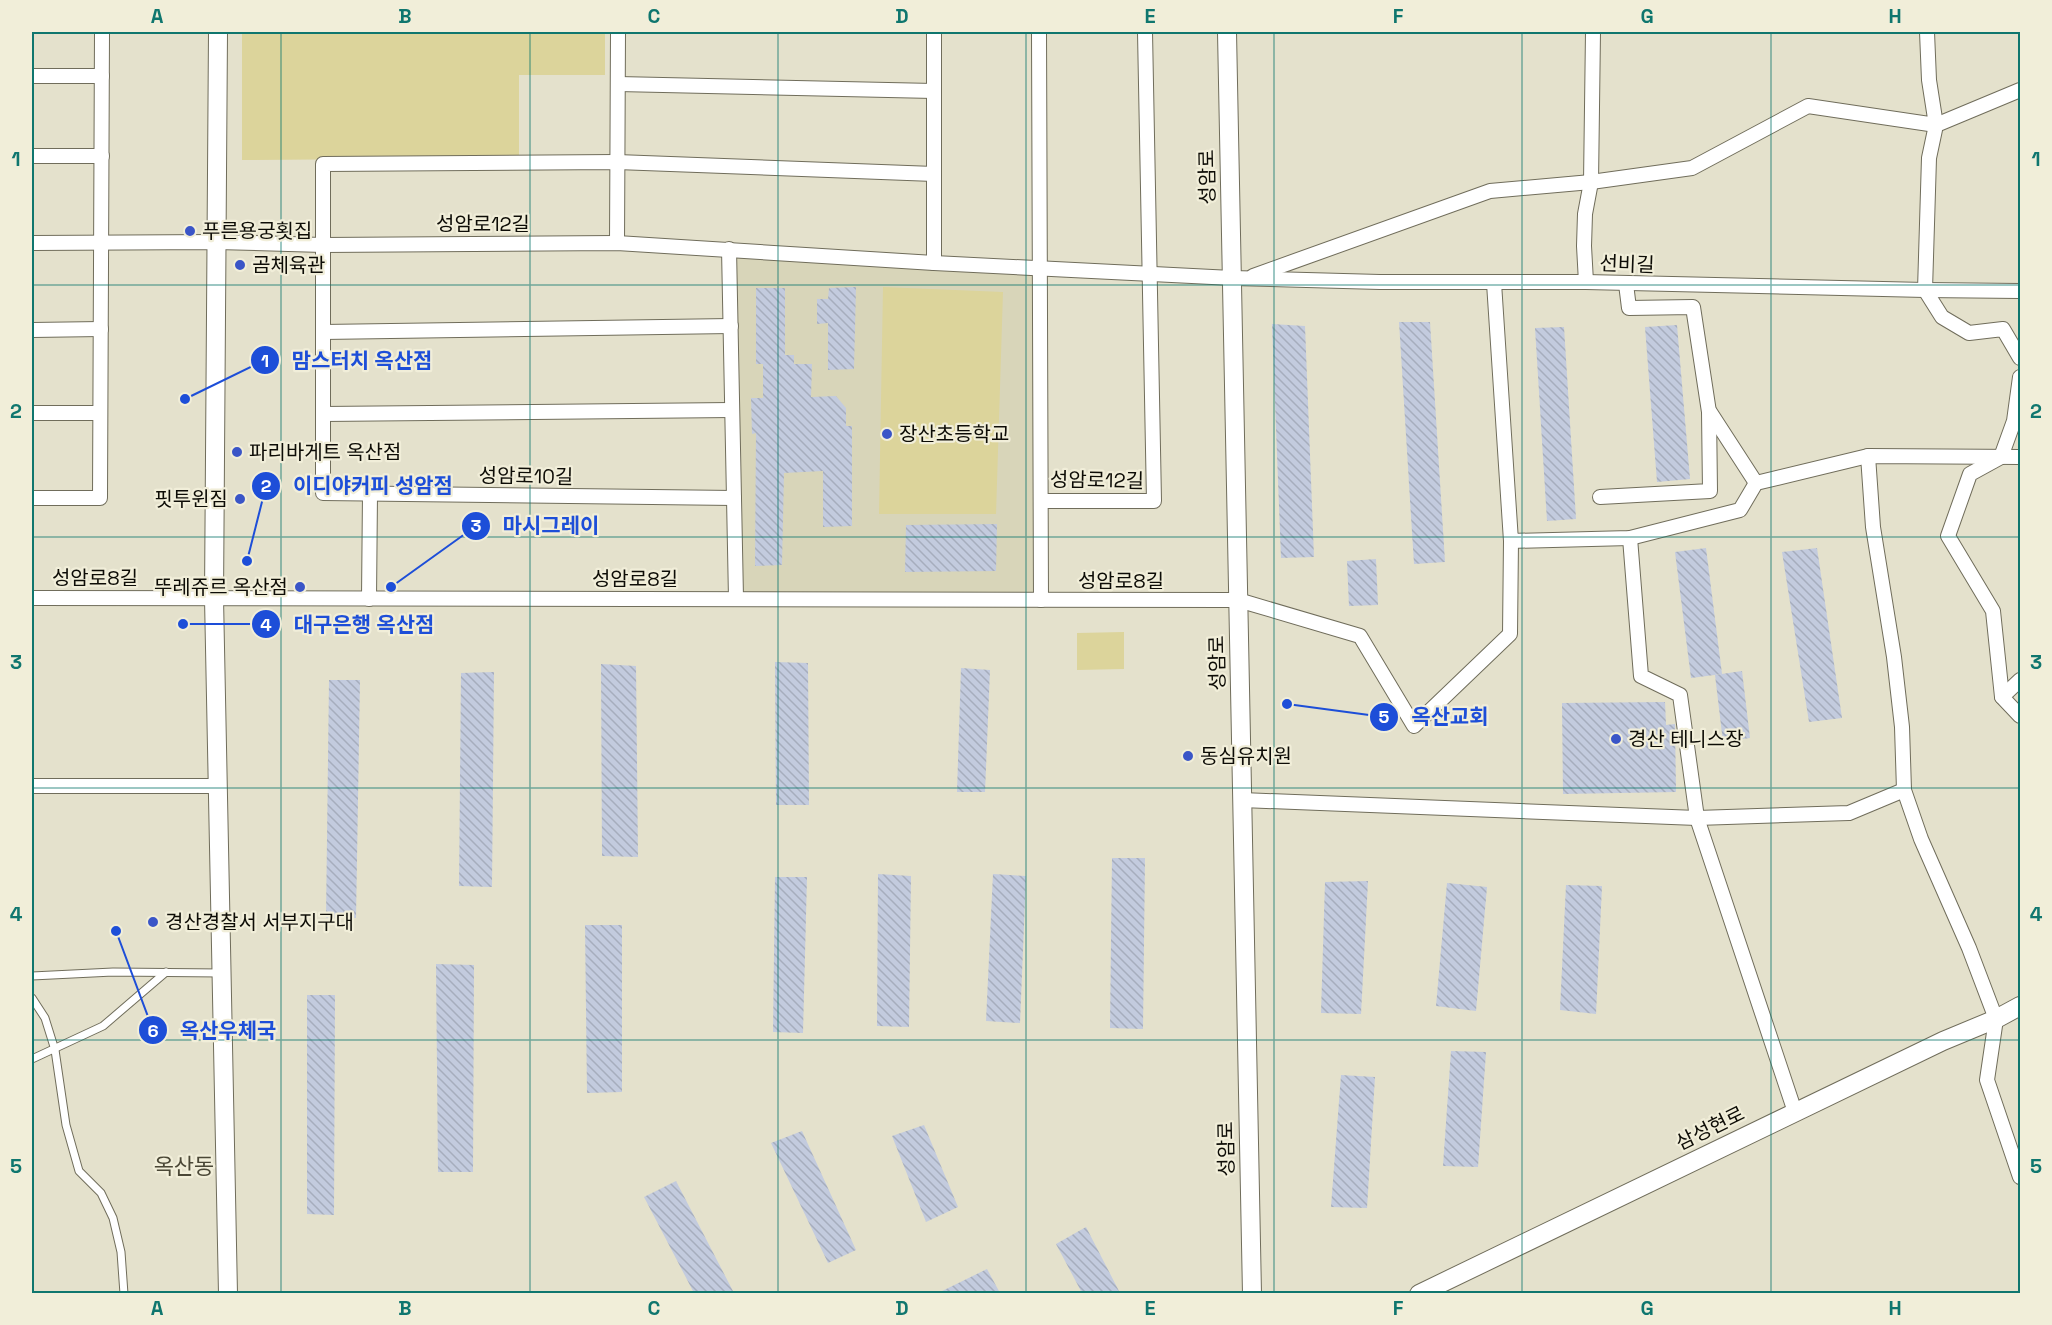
<svg xmlns="http://www.w3.org/2000/svg" width="2052" height="1325" font-family="'Space Grotesk','Noto Sans KR',sans-serif">
<style>
.built{fill:#d8d5b9}
.park{fill:#dcd49b}
.building{fill:url(#building-back-hatch)}
.lines{fill:none;stroke-linecap:round;stroke-linejoin:round}
.lane-casing{stroke:#706d5b;stroke-width:9}
.street-casing{stroke:#706d5b;stroke-width:16}
.secondary-casing{stroke:#706d5b;stroke-width:20}
.lane{stroke:#fff;stroke-width:7}
.street{stroke:#fff;stroke-width:14}
.secondary{stroke:#fff;stroke-width:18}
.grid{fill:none;stroke:#0f766e;stroke-width:1.5;stroke-opacity:0.55}
.poi-dot{fill:#3a55c7;stroke:#f1eed9;stroke-width:2}
.labels{text-anchor:middle;dominant-baseline:central;stroke-width:4.5;stroke-linejoin:round;paint-order:stroke}
.street-label{font-size:20px;fill:#0d0c06;stroke:#f1eed9}
.poi-label{font-size:20px;fill:#0d0c06;stroke:#f1eed9;text-anchor:start}
.quarter-label{font-size:22px;fill:#4a4736;stroke:#f1eed9}
.leader{fill:none;stroke:#1d4ed8;stroke-width:2}
.callout-dot{fill:#1d4ed8;stroke:#f1eed9;stroke-width:2}
.mark-label{font-size:18px;text-anchor:middle;font-weight:bold;fill:#fff}
.callout-label{font-size:21px;text-anchor:middle;font-weight:bold;fill:#1d4ed8;stroke:#f1eed9;stroke-width:4.5;stroke-linejoin:round;paint-order:stroke}
.neatline{fill:none;stroke:#0f766e;stroke-width:2}
.grid-label{font-size:20px;text-anchor:middle;font-weight:bold;fill:#0f766e}
</style>
<defs>
<pattern id="building-back-hatch" width="6" height="6" patternUnits="userSpaceOnUse" patternTransform="scale(1.5)"><rect width="6" height="6" fill="#c3cbde"/><path d="M-1 5l2 2M0 0l6 6M5-1l2 2" fill="none" stroke="#a6adbd"/></pattern>
</defs>
<rect width="100%" height="100%" fill="#e4e1cc"/>
<path class="built" d="M729,249L1041,269V600L736,598Z"/>
<g class="park">
<path d="M242,32H605V75H519V158L242,160Z"/>
<path d="M883,287L1003,292L996,514H879Z"/>
<path d="M1124,632V669L1077,670V633Z"/>
</g>
<g class="building">
<path d="M856,287L854,369L828,370V323L817,324V299H828L829,288Z"/>
<path d="M756,288H785V355H794V364H812L811,397L836,396L846,408V426H852V526L823,527V471L784,473L782,565L755,566L756,433L752,434L751,398H763V364H756Z"/>
<path d="M1399,322H1430L1445,562L1414,564Z"/>
<path d="M1272,324L1305,326L1314,557L1281,558Z"/>
<path d="M1677,325L1690,479L1657,482L1645,327Z"/>
<path d="M1564,327L1576,519L1547,521L1535,328Z"/>
<path d="M997,524L996,571L905,572L906,525Z"/>
<path d="M1706,548L1722,674L1691,678L1675,552Z"/>
<path d="M1817,548L1842,718L1809,722L1782,552Z"/>
<path d="M1376,559L1378,605L1349,606L1347,561Z"/>
<path d="M775,662L808,663L809,805H776Z"/>
<path d="M601,664L636,666L638,857L602,856Z"/>
<path d="M961,668L990,670L985,792H957Z"/>
<path d="M1742,671L1750,738L1723,742L1715,675Z"/>
<path d="M494,672L492,887L459,886L461,673Z"/>
<path d="M329,680H360L356,918H326Z"/>
<path d="M1665,702L1666,725L1675,724L1676,792L1563,794L1562,703Z"/>
<path d="M1112,858H1145L1143,1029L1110,1028Z"/>
<path d="M878,874L911,876L909,1027L877,1026Z"/>
<path d="M993,874L1026,876L1020,1023L986,1021Z"/>
<path d="M775,877H807L803,1033L773,1032Z"/>
<path d="M1368,881L1361,1014L1321,1013L1325,882Z"/>
<path d="M1447,883L1487,887L1476,1011L1436,1006Z"/>
<path d="M1566,885L1602,886L1596,1014L1560,1010Z"/>
<path d="M585,925H622V1092L587,1093Z"/>
<path d="M436,964L474,965L473,1172H438Z"/>
<path d="M307,995H335L334,1215L307,1214Z"/>
<path d="M1451,1051L1486,1052L1478,1167L1443,1166Z"/>
<path d="M1341,1075L1375,1077L1367,1208L1331,1207Z"/>
<path d="M924,1125L958,1207L926,1222L892,1136Z"/>
<path d="M802,1131L856,1250L828,1263L771,1143Z"/>
<path d="M676,1181L734,1293H694L644,1197Z"/>
<path d="M1086,1227L1120,1293H1082L1056,1244Z"/>
<path d="M987,1269L1000,1293H938Z"/>
</g>
<g class="lines">
<defs>
<g id="lane">
<path d="M32,976L113,972L221,973"/>
<path d="M32,998L45,1018L55,1050L66,1125L79,1171L101,1193L113,1218L121,1252L124,1294"/>
<path d="M32,1059L103,1026L166,972"/>
</g>
<g id="street">
<path d="M934,32V263"/>
<path d="M1039,32L1041,600"/>
<path d="M32,76H102"/>
<path d="M618,84L934,91"/>
<path d="M2020,90L1936,125L1929,158L1925,290L1942,317L1969,333L2003,329L2020,358"/>
<path d="M32,156H102"/>
<path d="M32,243L217,242L323,245L617,243L934,263L1232,278L1380,282H1586L1925,290L2020,291"/>
<path d="M617,243L618,32"/>
<path d="M729,249L736,598"/>
<path d="M1253,276L1490,191L1591,182L1692,168L1808,106L1936,125L1929,80L1927,32"/>
<path d="M1586,282L1584,246L1585,214L1591,182L1593,32"/>
<path d="M1494,283L1511,541L1630,538L1740,510L1756,483L1868,456L2020,457"/>
<path d="M32,330L101,329"/>
<path d="M323,332L731,326"/>
<path d="M2020,377L2014,421L2001,457L1970,474L1948,536L1993,611L2002,697L2020,716"/>
<path d="M1710,412L1756,483"/>
<path d="M32,413H100"/>
<path d="M323,414L732,410"/>
<path d="M1868,456L1873,527L1894,657L1902,727L1904,790L1921,839L1969,948L1996,1019L1987,1080L2020,1177"/>
<path d="M1600,497L1710,491L1709,412L1693,307L1629,308L1626,284"/>
<path d="M32,498H100L102,32"/>
<path d="M734,498L323,493V164L617,162L934,174"/>
<path d="M1041,501H1154L1145,32"/>
<path d="M1630,538L1641,676L1680,695L1697,818L1795,1112"/>
<path d="M32,598L1238,600L1360,636L1414,726L1510,634L1511,541"/>
<path d="M369,599L370,494"/>
<path d="M2002,697L2020,680"/>
<path d="M32,786H217"/>
<path d="M1242,800L1697,818L1849,813L1904,790"/>
</g>
<g id="secondary">
<path d="M218,32L214,598L228,1294"/>
<path d="M1227,32L1252,1294"/>
<path d="M1419,1294L1943,1041L1996,1019L2020,1006"/>
</g>
</defs>
<use href="#lane" class="lane-casing"/>
<use href="#street" class="street-casing"/>
<use href="#secondary" class="secondary-casing"/>
<use href="#lane" class="lane"/>
<use href="#street" class="street"/>
<use href="#secondary" class="secondary"/>
</g>
<path class="grid" d="M281,32V1294M530,32V1294M778,32V1294M1026,32V1294M1274,32V1294M1522,32V1294M1771,32V1294M32,285H2020M32,537H2020M32,788H2020M32,1040H2020"/>
<g class="poi-dot">
<circle cx="190" cy="231" r="6"/>
<circle cx="240" cy="265" r="6"/>
<circle cx="887" cy="434" r="6"/>
<circle cx="237" cy="452" r="6"/>
<circle cx="240" cy="499" r="6"/>
<circle cx="300" cy="587" r="6"/>
<circle cx="1616" cy="739" r="6"/>
<circle cx="1188" cy="756" r="6"/>
<circle cx="153" cy="922" r="6"/>
</g>
<g class="labels">
<g class="street-label">
<text transform="translate(1207 177) rotate(-91)">성암로</text>
<text x="483" y="224">성암로12길</text>
<text transform="translate(1627 264) rotate(2)">선비길</text>
<text transform="translate(526 476) rotate(1)">성암로10길</text>
<text transform="translate(1097 480) rotate(1)">성암로12길</text>
<text x="95" y="578">성암로8길</text>
<text x="635" y="579">성암로8길</text>
<text x="1121" y="581">성암로8길</text>
<text transform="translate(1217 663) rotate(-91)">성암로</text>
<text transform="translate(1710 1128) rotate(-26)">삼성현로</text>
<text transform="translate(1226 1149) rotate(-91)">성암로</text>
</g>
<g class="poi-label">
<text x="202" y="231">푸른용궁횟집</text>
<text x="252" y="265">곰체육관</text>
<text x="899" y="434">장산초등학교</text>
<text x="249" y="452">파리바게트 옥산점</text>
<text x="228" y="499" text-anchor="end">핏투윈짐</text>
<text x="288" y="587" text-anchor="end">뚜레쥬르 옥산점</text>
<text x="1628" y="739">경산 테니스장</text>
<text x="1200" y="756">동심유치원</text>
<text x="165" y="922">경산경찰서 서부지구대</text>
</g>
<g class="quarter-label">
<text x="184" y="1166">옥산동</text>
</g>
</g>
<path class="leader" d="M185 399L265 360M247 561L266 486M391 587L476 526M183 624L266 624M1287 704L1384 717M116 931L153 1030"/>
<g class="callout-dot">
<circle cx="185" cy="399" r="6"/>
<circle cx="247" cy="561" r="6"/>
<circle cx="391" cy="587" r="6"/>
<circle cx="183" cy="624" r="6"/>
<circle cx="1287" cy="704" r="6"/>
<circle cx="116" cy="931" r="6"/>
<circle cx="265" cy="360" r="15"/>
<circle cx="266" cy="486" r="15"/>
<circle cx="476" cy="526" r="15"/>
<circle cx="266" cy="624" r="15"/>
<circle cx="1384" cy="717" r="15"/>
<circle cx="153" cy="1030" r="15"/>
</g>
<g class="mark-label">
<text x="265" y="367">1</text>
<text x="266" y="492">2</text>
<text x="476" y="532">3</text>
<text x="266" y="631">4</text>
<text x="1384" y="723">5</text>
<text x="153" y="1037">6</text>
</g>
<g class="callout-label">
<text x="362" y="368">맘스터치 옥산점</text>
<text x="373" y="493">이디야커피 성암점</text>
<text x="551" y="533">마시그레이</text>
<text x="364" y="632">대구은행 옥산점</text>
<text x="1450" y="724">옥산교회</text>
<text x="228" y="1038">옥산우체국</text>
</g>
<rect width="2052" height="1325" fill="none" stroke="#f1eed9" stroke-width="66"/>
<rect x="33" y="33" width="1986" height="1259" class="neatline"/>
<g class="grid-label">
<text x="157" y="23">A</text>
<text x="405" y="23">B</text>
<text x="654" y="23">C</text>
<text x="902" y="23">D</text>
<text x="1150" y="23">E</text>
<text x="1398" y="23">F</text>
<text x="1647" y="23">G</text>
<text x="1895" y="23">H</text>
<text x="16" y="166">1</text>
<text x="2036" y="166">1</text>
<text x="16" y="418">2</text>
<text x="2036" y="418">2</text>
<text x="16" y="669">3</text>
<text x="2036" y="669">3</text>
<text x="16" y="921">4</text>
<text x="2036" y="921">4</text>
<text x="16" y="1173">5</text>
<text x="2036" y="1173">5</text>
<text x="157" y="1315">A</text>
<text x="405" y="1315">B</text>
<text x="654" y="1315">C</text>
<text x="902" y="1315">D</text>
<text x="1150" y="1315">E</text>
<text x="1398" y="1315">F</text>
<text x="1647" y="1315">G</text>
<text x="1895" y="1315">H</text>
</g>
</svg>
